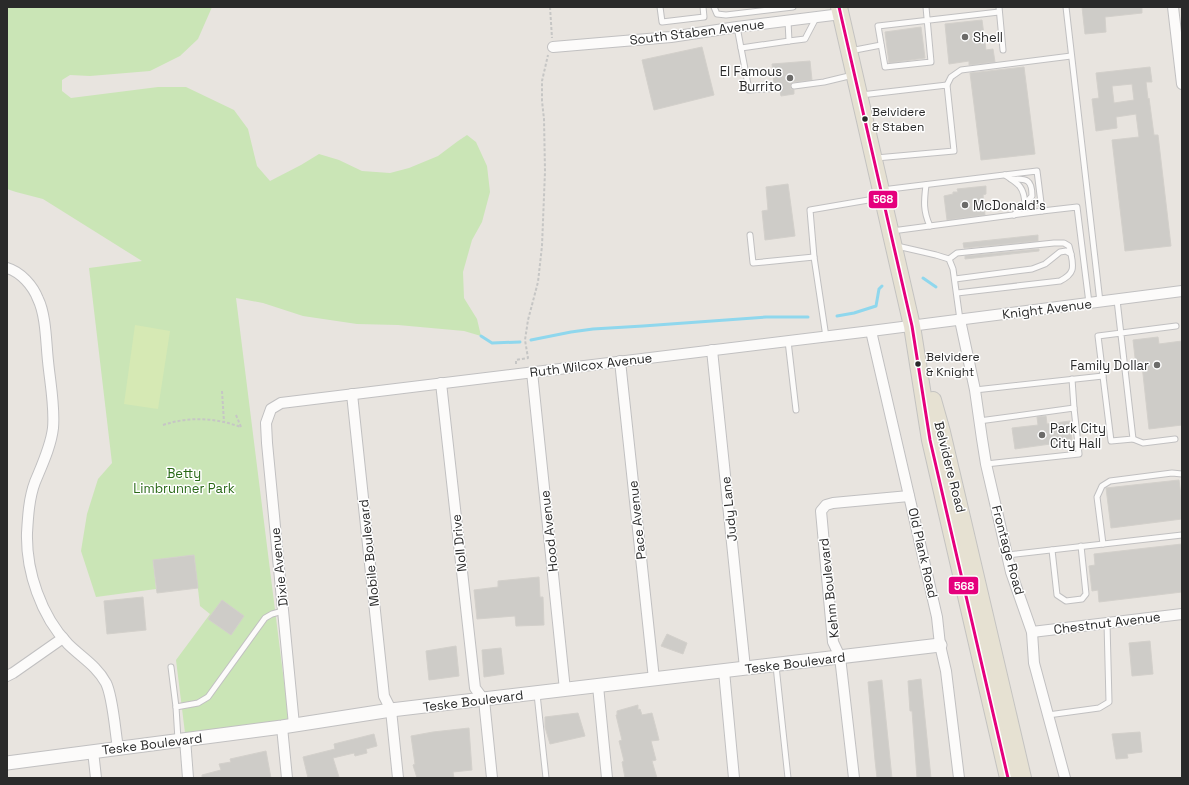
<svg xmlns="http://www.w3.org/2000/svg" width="1189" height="785" font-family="'Space Grotesk',sans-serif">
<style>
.green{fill:#cae5b6}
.pitch{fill:#d6e9b4}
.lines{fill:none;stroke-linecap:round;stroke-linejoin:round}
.stream{stroke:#8fd7ed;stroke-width:3}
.building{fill:#ceccc8;stroke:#d3d0cb;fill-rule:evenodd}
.service-casing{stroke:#c1c0c1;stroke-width:7}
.minor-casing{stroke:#c1c0c1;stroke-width:12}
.tertiary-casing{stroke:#c1c0c1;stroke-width:15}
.primary-casing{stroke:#c4c3c1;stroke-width:18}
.path{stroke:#c6c6c5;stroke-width:2;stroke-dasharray:3 2;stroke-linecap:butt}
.service{stroke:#fcfbfa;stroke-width:5}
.minor{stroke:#fcfbfa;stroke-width:10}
.tertiary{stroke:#fcfbfa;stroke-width:13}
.primary{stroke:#e6e1d2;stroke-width:16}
.bus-1-casing{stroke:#fff;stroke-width:6}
.bus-1{stroke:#e5007d;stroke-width:3}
.poi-dot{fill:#6c6b69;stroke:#fff;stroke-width:1.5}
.bus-dot{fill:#2a2a2a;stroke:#fff;stroke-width:1.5}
.labels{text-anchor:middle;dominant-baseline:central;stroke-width:3;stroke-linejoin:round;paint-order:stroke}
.bus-label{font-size:12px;fill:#2a2a2a;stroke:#fff;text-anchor:start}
.street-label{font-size:13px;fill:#2a2a2a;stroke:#fff}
.poi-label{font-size:13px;fill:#2a2a2a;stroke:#fff;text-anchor:start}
.park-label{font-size:13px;fill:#296917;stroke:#fff}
.line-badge{stroke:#fff;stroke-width:1.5}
.badge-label{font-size:11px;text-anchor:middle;font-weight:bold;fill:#fff}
</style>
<rect width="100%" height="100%" fill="#e8e4df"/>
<path class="green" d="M7,7H212L198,39L180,56L150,71L90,76L70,75L62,80V91L71,98L158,87H186L234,110L248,129L257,166L270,181L301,165L319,154L339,160L362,171L390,173L409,168L438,156L458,141L467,135L476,142L487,166L490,192L482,222L472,240L463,272L464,298L477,319L481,336L464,331L398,325L357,324L303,316L263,303L236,298L289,722L185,733L176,660L210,614L200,606L194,555L153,560L156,589L96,597L81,551L87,514L98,479L112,463L89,268L142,261L43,199L16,192L7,189Z"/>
<path class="pitch" d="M135,325L170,331L158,409L124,404Z"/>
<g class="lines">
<g class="stream">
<path d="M923,278L936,287"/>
<path d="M837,316L854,313L876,306L879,289L882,286"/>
<path d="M481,336L492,343L520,342"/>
<path d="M531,340L571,332L593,329L643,326L766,317H808"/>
</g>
</g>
<g class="building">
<path d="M1082,7H1142V13L1105,17L1106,32L1085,34Z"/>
<path d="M982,20L986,50L993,49L995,62L969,65V61L949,64L945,24Z"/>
<path d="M921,27L925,58L889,63L885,32Z"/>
<path d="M702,47L714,95L654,110L642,60Z"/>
<path d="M810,61L812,80L793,82L790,86L791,89L794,90V94L781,96L780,92L783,90L784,87L781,84H774L772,64Z"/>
<path d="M1024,67L1035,154L981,160L970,73Z"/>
<path d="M1150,67L1152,82H1146L1148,99L1149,98L1154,135H1158L1171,246L1125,251L1112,140L1139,137L1136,114L1116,117L1117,128L1096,131L1092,99L1099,98L1096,73ZM1132,84L1134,100L1114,103L1112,86Z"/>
<path d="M788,184L795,236L765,240L762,211L768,210L766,187Z"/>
<path d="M986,186V194L983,195L985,215L947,220L944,196L953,194V192H958L957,189Z"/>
<path d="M1038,235V241L964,248L963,243Z"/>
<path d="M1039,249V251L965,259V256Z"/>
<path d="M1158,337L1159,344L1182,341V425L1149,429L1142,365L1136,366L1133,340Z"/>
<path d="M1046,416L1047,424L1070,421L1072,441L1015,449L1012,428L1038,425L1037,417Z"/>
<path d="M1179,480L1182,503V519L1111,528L1106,488Z"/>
<path d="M1182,544V592L1099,602L1098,590L1092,591L1089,566L1095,565L1094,554Z"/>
<path d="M194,555L198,588L157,593L153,560Z"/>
<path d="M539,577L540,597H543L544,625L516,626L515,616L477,619L474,590L498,587V581Z"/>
<path d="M143,597L146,630L107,634L104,601Z"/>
<path d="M222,600L244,616L231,635L208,619Z"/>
<path d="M667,634L687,643L683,654L661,646Z"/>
<path d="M1150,641L1153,674L1132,676L1129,643Z"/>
<path d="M456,646L459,676L429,680L426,651Z"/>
<path d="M501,648L504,674L484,677L482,650Z"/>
<path d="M921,679L929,758L931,778H917L912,711H910L908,681Z"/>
<path d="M882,680V681L892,778H877L875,760L868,682Z"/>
<path d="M638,705V710L640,709L642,715L652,713L657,732L659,740L651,741L656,760L652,761L657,778H625L622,762L624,761L619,741L622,740L616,715H617V711Z"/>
<path d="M578,713L585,736L550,744L545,727V717Z"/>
<path d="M469,728L472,770L453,772L454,778H417L413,765L415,764L411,736L433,732Z"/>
<path d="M1140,732L1142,752L1127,754L1128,758L1116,759L1112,734Z"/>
<path d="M374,734L377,746L366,749L367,753L355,756L354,753L333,758L339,777L334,778H308L303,757L335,749L334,744Z"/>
<path d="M266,751L271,778H202V775L221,770L219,764L231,762L230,759Z"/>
</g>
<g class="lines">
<defs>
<g id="service">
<path d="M660,7L662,22L704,17L703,7"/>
<path d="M714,7L717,14L726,15L793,7"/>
<path d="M926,7L931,62L885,67L878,26L999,12"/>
<path d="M999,7L1003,50"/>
<path d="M1066,7L1100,302"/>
<path d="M737,27L749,90L780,88"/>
<path d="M789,41L805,39L816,18"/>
<path d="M741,48L789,41L788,21"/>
<path d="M850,51L881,45"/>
<path d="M947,85L951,77L961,70L1071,56"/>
<path d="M794,86L824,82L853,75"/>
<path d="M861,95L947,85L954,151L876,158"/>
<path d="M1005,175C1019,184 1024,187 1025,204L1014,215"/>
<path d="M1011,179C1027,179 1032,179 1032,196L1025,204"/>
<path d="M926,185C924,201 923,211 930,226"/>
<path d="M882,190L1037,171L1042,211L892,231"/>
<path d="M1042,211L1077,207L1089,303"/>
<path d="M750,235L753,263L814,257"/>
<path d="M897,246L936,255L949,259L953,269L960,320"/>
<path d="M949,259L957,253L1054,243H1064L1069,246L1071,254"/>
<path d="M955,279L1032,269L1045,264L1060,252L1066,251L1071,254C1074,268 1074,274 1060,281L957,293"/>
<path d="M1117,300L1133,439L1111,441L1098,336L1176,326"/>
<path d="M826,337L814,257L810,210L880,198"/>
<path d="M788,341L796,410"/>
<path d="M1072,379L1074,408"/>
<path d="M975,390L1103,376"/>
<path d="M979,421L1074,408L1079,454L986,464"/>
<path d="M1133,439L1143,443L1175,439"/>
<path d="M1103,544L1097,497L1102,486L1110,481L1172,473L1182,474"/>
<path d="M1052,550L1057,595L1066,601L1082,599L1086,594L1081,546"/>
<path d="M1008,555L1182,535"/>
<path d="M776,666L788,778"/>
<path d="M171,667L176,707"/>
<path d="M537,694L546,778"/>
<path d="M1048,715L1099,708L1109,702L1107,623"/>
<path d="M178,740L176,707L198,703L208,697L265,618L272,614L283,611"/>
</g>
<g id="minor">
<path d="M1173,7L1182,84"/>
<path d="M553,47L671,37L737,27L841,14"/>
<path d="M7,268C21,272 33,286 38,299C46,315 46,343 48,361C50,382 55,407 53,428C51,446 42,465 35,482C29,498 28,516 27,533C26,571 41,616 68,644C81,657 97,666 106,683C113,697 115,731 118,748"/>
<path d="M960,320L975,390L982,439L986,464L1011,572L1032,632L1034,663L1065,778"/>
<path d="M871,331L937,617L940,645L946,671L959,778"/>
<path d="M712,350L745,668"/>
<path d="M620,361L654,679"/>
<path d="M532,372L565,690"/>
<path d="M441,383L475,688L484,700L492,778"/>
<path d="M352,394L384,696L391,710L398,778"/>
<path d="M1032,632L1182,614"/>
<path d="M724,671L734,778"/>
<path d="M7,676L13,673L63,638"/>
<path d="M598,686L607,778"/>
<path d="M294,725L267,443L266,423L271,409L281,403L871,331L1182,291"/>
<path d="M282,727L287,778"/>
<path d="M185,739L188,778"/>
<path d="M93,751L96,778"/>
<path d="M854,778L840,657L833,642L821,511L826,505L833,503L909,496"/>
</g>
<path id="tertiary" d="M7,763L282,727L391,710L940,645"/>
<g id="primary">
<path d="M839,7L912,326L930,440L1008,778"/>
<path d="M933,400L942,432L1023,778"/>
</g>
</defs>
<use href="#service" class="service-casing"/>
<use href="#minor" class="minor-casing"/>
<use href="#tertiary" class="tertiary-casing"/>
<use href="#primary" class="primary-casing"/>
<g class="path">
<path d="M550,7L552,38"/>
<path d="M516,364V360L528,358L525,340L528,320L538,282L542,246L545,171L544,119L542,101V81L548,55"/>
<path d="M222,391L224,422"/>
<path d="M236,415L241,427"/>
<path d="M163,425C190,416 215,418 241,427"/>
</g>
<use href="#service" class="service"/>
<use href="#minor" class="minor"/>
<use href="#tertiary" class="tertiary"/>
<use href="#primary" class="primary"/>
<defs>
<path id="bus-1" d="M839,7L912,326L930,440L1008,778"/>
</defs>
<use href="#bus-1" class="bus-1-casing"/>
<use href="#bus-1" class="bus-1"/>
</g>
<g class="poi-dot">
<circle cx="965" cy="37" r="4"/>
<circle cx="790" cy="78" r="4"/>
<circle cx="965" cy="205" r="4"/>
<circle cx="1157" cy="365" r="4"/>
<circle cx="1042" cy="435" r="4"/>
</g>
<g class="bus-dot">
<circle cx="865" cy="119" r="3.5"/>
<circle cx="918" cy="364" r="3.5"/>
</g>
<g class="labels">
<g class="bus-label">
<text x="872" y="112">Belvidere<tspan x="872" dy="15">&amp; Staben</tspan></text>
<text x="926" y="357">Belvidere<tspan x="926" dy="15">&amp; Knight</tspan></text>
</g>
<g class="street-label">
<text transform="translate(697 32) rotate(-7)">South Staben Avenue</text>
<text transform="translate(1047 309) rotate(-7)">Knight Avenue</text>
<text transform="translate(591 365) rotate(-7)">Ruth Wilcox Avenue</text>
<text transform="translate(950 467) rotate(76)">Belvidere Road</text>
<text transform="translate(729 509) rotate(-96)">Judy Lane</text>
<text transform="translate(637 520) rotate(-96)">Pace Avenue</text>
<text transform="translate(549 531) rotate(-96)">Hood Avenue</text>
<text transform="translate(459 543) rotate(-96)">Noll Drive</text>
<text transform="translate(1008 550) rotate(75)">Frontage Road</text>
<text transform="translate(369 553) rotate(-96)">Mobile Boulevard</text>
<text transform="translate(923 553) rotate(77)">Old Plank Road</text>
<text transform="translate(279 567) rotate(-96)">Dixie Avenue</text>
<text transform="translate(829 588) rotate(-96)">Kehm Boulevard</text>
<text transform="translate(1107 623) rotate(-7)">Chestnut Avenue</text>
<text transform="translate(795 663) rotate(-7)">Teske Boulevard</text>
<text transform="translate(473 701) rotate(-7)">Teske Boulevard</text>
<text transform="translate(152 744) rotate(-7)">Teske Boulevard</text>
</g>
<g class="poi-label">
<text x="973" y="37">Shell</text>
<text x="782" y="71" text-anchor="end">El Famous<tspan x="782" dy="15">Burrito</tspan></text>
<text x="973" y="205">McDonald's</text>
<text x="1149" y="365" text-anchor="end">Family Dollar</text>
<text x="1050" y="428">Park City<tspan x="1050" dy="15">City Hall</tspan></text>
</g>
<g class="park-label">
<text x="184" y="473">Betty<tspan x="184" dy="15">Limbrunner Park</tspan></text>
</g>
</g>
<g class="line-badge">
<rect x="868" y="190" width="30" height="19" rx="4" fill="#e5007d"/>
<rect x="948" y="576" width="31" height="19" rx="4" fill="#e5007d"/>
</g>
<g class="badge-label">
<text x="883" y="203">568</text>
<text x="964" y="590">568</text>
</g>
<rect width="1189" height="785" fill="none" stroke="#2a2a2a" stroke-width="16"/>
</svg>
